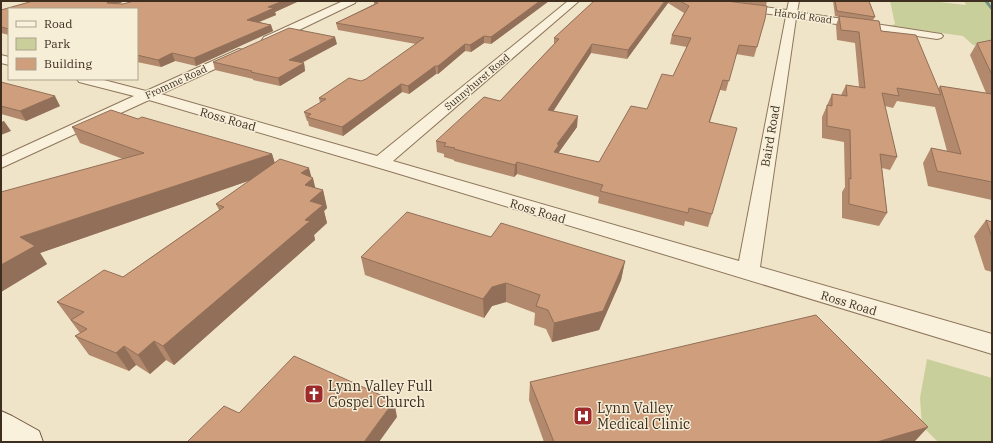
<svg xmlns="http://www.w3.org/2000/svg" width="993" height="443" font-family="'IBM Plex Serif',serif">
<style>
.green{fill:#c9cf9b}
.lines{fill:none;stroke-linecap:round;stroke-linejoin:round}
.stream{fill:#6f938a;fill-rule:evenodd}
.minor-casing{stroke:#8d765c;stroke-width:2}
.secondary-casing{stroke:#6f573f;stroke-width:2}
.minor{fill:#faf1dc;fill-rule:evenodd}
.secondary{fill:#faf1dc;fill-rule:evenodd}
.wall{fill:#b2896c;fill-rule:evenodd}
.shaded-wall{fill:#916f58}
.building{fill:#cf9f7d;stroke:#916f58}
.labels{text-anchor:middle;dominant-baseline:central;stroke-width:3;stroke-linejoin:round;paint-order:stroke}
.far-street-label{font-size:10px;fill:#3d2e20;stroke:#f7eed8}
.street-label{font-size:12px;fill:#3d2e20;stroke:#f7eed8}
.near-poi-label{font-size:14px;fill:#3d2e20;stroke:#f7eed8;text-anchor:start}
</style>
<rect width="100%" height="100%" fill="#f0e4c8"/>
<g class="green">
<path d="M890,1H931L966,5L964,1H992V48L973,45L963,36L890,26L895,24Z"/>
<path d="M927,359L992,378V442H938L922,426L920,398Z"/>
</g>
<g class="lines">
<path class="stream" d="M984,1H988L992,7V11Z"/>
<defs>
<g id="minor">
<path d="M343,1H356L355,3L272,43H264L262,40L264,37Z"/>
<path d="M568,1H579L393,161L739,261L786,16L693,4L688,1H716L787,10L789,1H799L797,12L941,34L943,36L941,38L937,39L796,18L760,267L992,334V354L393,172L149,100L1,168V157L134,96L79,82L77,79H100L146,91L239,49L243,50L245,53L243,56L161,94L377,156Z"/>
<path d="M1,55L9,57V65L1,63Z"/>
</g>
<path id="secondary" d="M1,411L12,416L39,431L43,442H1Z"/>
</defs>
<use href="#minor" class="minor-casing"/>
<use href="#secondary" class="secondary-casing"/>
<use href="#minor" class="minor"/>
<use href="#secondary" class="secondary"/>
</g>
<g class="wall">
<path d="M33,1H125L117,4H123L134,1H297V2L275,12L276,15L259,22L271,25L273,31L196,66L175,61L161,67L137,62V9H9V35L1,33V10Z"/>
<path d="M376,1H549L491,44L484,43L471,52L465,51L438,74H436L409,94L402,92L343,136L309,126L308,121H307L304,112L320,103L319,98L366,79L416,44L338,30L336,23L374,4V2Z"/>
<path d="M594,1H726L765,19L754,57L736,54L726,91L720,90L710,122L712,214L708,227L685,221L684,226L598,203L599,197L517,174L514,177L454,161V160L444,157V154L437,152L436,141L500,101L554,44V38ZM668,3L684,13L672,35L670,44L687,47L673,76L647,109L599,162L559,153V152L577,127L553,111L591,53L627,59Z"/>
<path d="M728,1H767L766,6Z"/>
<path d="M833,1H869L875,17L873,20L881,31L938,89L940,86L986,93L970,55L977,43L992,40V200L928,186L923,163L931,148L947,151L935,107L897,101L893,108L885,106L897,157L890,170L882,168L887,213L879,226L842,218V192L845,187L844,142L822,138V117L832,94L841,95L846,85L859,87L855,43L837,40L836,25L839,17L835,16Z"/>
<path d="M337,44L302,63H304L305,71L280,86L253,80V79L215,70L213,62Z"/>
<path d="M1,82L60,106L26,121L1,114Z"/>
<path d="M138,119L272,154L275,163L311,178L315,188L323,190L327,208L324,211L327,223L314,235L315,240L174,365L166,360L150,374L136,365L129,371L89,355L75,336L80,333L57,302L123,277L219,210L216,204L251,180L40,253L47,264L1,292L123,159L80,143L72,127Z"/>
<path d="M986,220L992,222V272L985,270L974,236Z"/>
<path d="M361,257L625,261L621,280L599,330L552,342L546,329L534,325L535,313L506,302L492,306L484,318L365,275Z"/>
<path d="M530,382L928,427L914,442H544L529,400Z"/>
</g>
<g class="shaded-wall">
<path d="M108,1H125L112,6L107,3Z"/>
<path d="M283,1H297V2L275,12L276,15L249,26L247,20L268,7Z"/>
<path d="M540,1H549L491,44V37Z"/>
<path d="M665,1H669L668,3L627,59L628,50Z"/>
<path d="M271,25L273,31L196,66L194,58Z"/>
<path d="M484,36V43L471,52L470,45Z"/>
<path d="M335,37L337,44L291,68L289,60Z"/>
<path d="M465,44V51L438,74V66Z"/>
<path d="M592,44L591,53L547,121L548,110Z"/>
<path d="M172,53L175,61L161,67L158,60Z"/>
<path d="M304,63L305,71L280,86L278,78Z"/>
<path d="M435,66L436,74L409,94L408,86Z"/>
<path d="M401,84L402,92L343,136L342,127Z"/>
<path d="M55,96L60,106L26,121L20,111Z"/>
<path d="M578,116L577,127L559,152L558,156L554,152L557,144Z"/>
<path d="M4,121L11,131L1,135V122Z"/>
<path d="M272,154L277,171L40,253L47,264L1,292V265L20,237Z"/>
<path d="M517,162V174L514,177L515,165Z"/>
<path d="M309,168L312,179L313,178L317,195L323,190L327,208L324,211L327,223L314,235L315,240L174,365L163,346L305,220L301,173Z"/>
<path d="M625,261L621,280L599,330L552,342L554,323Z"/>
<path d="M506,283V302L492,306L484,318L483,299L492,287Z"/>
<path d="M154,341L166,360L150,374L138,355Z"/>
<path d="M124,346L136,365L129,371L116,353Z"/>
<path d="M394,401L397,417L379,442H364Z"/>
<path d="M928,427L914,442H877Z"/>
</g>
<g class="building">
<path d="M33,1H108L107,3L123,4L134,1H283L268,7L274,8L247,20L271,25L194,58L172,53L158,60L137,55V9H9V29L1,27V10Z"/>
<path d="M376,1H540L491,37L484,36L470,45L465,44L438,66H435L408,86L401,84L342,127L307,117L311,114L304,112L326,99L319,98L349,78L361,81L366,79L424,38L336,23L378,3L374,2Z"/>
<path d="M594,1H665L628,50L592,44L548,110L578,116L557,144L559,145L554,152L599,162L631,106L647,109L662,74L673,76L691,38L672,35L689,6L680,1H726L767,6L765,19L757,47L739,45L729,81L723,80L709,122L737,128L712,214L689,208L688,213L600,191L603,185L517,162L515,165L454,149L455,148L444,146L446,143L436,141L484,97L500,101L559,39L554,38Z"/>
<path d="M835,1H869L875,17L837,11Z"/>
<path d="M839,16L879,21L881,31L916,35L941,95L897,88L899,96L882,93L897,157L880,154L887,213L849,204V178L851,179L850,130L827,126V105L832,106V94L847,96L846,85L865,88L859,32L841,30Z"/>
<path d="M289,28L335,37L289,60L304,63L278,78L251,72L252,71L213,62Z"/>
<path d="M992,40V75L977,43Z"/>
<path d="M1,82L55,96L20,111L1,106Z"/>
<path d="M940,86L992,94V182L937,171L931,148L961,154Z"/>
<path d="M111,110L138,119L142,117L272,154L20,237L35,246L1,265V192L144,153L72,127Z"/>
<path d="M280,159L309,168L301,173L313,178L305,185L323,190L310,201L323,205L305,220L310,221L163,346L154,341L138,355L124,346L116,353L75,336L87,329L71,320L84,312L57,302L104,270L123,277L224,207L216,204Z"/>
<path d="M407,212L491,237L501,223L625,261L603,311L554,323L548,310L536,306L540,295L506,283L492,287L483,299L361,257Z"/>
<path d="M986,220L992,222V237Z"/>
<path d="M816,315L928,427L877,442H554L530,382Z"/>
<path d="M294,356L394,401L364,442H187L224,406L239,413Z"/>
</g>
<defs>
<symbol id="church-square" viewBox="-11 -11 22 22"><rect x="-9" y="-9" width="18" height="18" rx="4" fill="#9e2a2b" stroke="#f7eed8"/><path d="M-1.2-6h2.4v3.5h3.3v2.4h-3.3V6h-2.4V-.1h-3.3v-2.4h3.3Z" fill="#fff"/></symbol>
<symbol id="hospital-square" viewBox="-11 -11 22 22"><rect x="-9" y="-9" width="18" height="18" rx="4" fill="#9e2a2b" stroke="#f7eed8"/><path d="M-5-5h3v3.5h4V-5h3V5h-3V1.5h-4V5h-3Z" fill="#fff"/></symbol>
</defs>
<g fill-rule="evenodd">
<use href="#church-square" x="303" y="383" width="22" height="22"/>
<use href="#hospital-square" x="572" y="405" width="22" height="22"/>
</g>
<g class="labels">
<g class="far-street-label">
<text transform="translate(803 16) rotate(8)">Harold Road</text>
<text transform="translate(176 82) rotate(-25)">Fromme Road</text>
<text transform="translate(477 82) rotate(-40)">Sunnyhurst Road</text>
</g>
<g class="street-label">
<text transform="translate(228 119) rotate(16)">Ross Road</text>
<text transform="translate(770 136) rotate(-80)">Baird Road</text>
<text transform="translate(538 211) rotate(17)">Ross Road</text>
<text transform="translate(849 303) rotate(17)">Ross Road</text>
</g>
<g class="near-poi-label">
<text x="328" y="386">Lynn Valley Full<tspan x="328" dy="16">Gospel Church</tspan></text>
<text x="597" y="408">Lynn Valley<tspan x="597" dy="16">Medical Clinic</tspan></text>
</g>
</g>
<rect width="993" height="443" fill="none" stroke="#3d2e20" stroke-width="4"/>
<rect x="8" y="8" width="130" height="72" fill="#f7eed8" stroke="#ada18e"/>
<rect x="16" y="21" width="20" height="6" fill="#faf1dc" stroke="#ada18e"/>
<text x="44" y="28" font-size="12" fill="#3d2e20">Road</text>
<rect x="16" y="38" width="20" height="12" fill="#c9cf9b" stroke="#ada18e"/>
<text x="44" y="48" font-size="12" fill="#3d2e20">Park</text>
<rect x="16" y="58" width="20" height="12" fill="#cf9f7d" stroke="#ada18e"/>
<text x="44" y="68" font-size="12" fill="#3d2e20">Building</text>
</svg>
